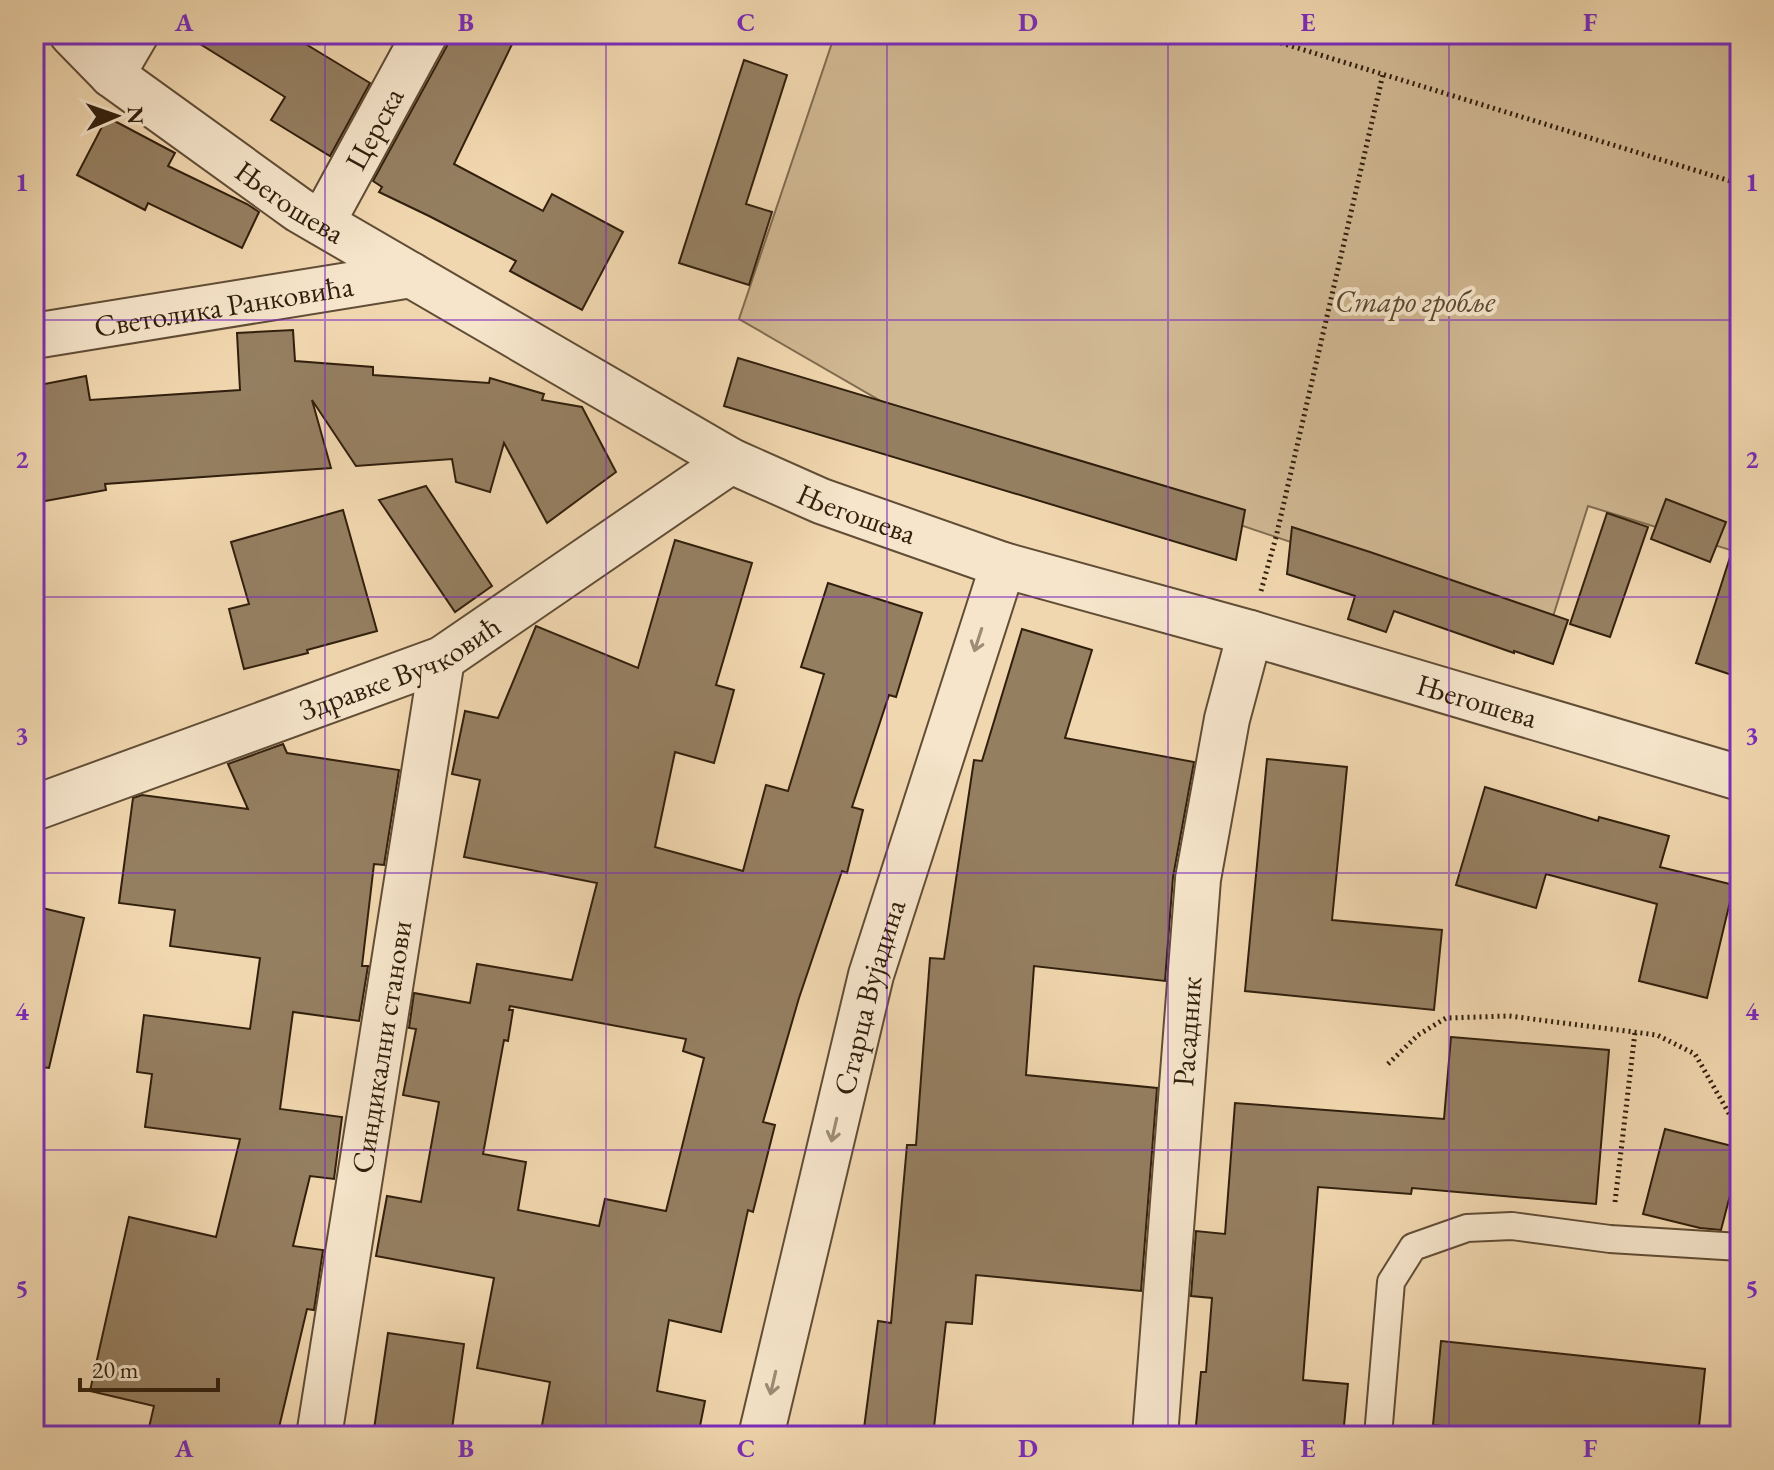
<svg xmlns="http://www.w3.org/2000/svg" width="1774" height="1470" font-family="'EB Garamond',serif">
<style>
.green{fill:#d0b893;stroke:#806c50;stroke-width:2}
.building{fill:#957f61;stroke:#311f0d;stroke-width:2;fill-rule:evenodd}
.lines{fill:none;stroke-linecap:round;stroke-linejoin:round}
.service-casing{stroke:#614d36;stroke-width:30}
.minor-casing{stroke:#614d36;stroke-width:48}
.path{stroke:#311f0d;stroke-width:5;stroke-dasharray:2 4;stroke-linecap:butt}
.service{stroke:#f6e5cb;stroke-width:26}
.minor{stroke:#f6e5cb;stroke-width:44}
.oneway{stroke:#9d8c76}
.grid{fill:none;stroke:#7b2cbf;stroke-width:2;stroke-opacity:0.55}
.labels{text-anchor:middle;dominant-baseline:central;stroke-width:8;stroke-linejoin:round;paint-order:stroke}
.street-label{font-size:30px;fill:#311f0d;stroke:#f6e5cb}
.park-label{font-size:30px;font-style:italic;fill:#59452e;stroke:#f6e5cb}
.neatline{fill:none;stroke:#7b2cbf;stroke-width:3}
.grid-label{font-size:26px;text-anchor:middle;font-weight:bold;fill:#7b2cbf}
</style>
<rect width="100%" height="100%" fill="#f1d7af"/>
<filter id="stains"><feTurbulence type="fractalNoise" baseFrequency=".0025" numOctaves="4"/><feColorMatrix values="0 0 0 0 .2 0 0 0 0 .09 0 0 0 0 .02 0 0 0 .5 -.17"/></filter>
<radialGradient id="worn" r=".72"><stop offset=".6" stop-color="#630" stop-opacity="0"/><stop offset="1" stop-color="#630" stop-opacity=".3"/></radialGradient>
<path class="green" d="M835,34H1740V553L1588,506L1549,629L893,408L739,319Z"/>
<g class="building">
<path d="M184,34H289L370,83L330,156L271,120L285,97Z"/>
<path d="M450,34H517L454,164L543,211L552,194L623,232L582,310L510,271L516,261L429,216L379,192L382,187L373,181L447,46Z"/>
<path d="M744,60L787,75L746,204L772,212L749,285L679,263Z"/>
<path d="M107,117L175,153L168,166L247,204L259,212L242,248L148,203L145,210L77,175Z"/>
<path d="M293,330L295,361L373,367V375L489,383L490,378L544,394L542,400L582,407L616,472L547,523L504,443L490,492L456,482L452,459L356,466L312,400L331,468L105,484L106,490L34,503V386L86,376L90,400L240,390L237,333Z"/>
<path d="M738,358L1245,510L1236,560L724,406Z"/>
<path d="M426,486L492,586L455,612L379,500Z"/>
<path d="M1666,499L1726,522L1710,562L1651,539Z"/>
<path d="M343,510L377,631L307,650L308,653L244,669L229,609L249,604L231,542Z"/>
<path d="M1607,513L1648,527L1610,637L1570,624Z"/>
<path d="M1292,527L1370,552L1568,620L1553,664L1514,651V653L1394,611L1386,632L1348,619L1355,596L1287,574Z"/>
<path d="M675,540L752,563L716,685L734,690L714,763L675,752L655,847L743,871L766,785L788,791L824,674L801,667L828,583L922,613L896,697L889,695L852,807L863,810L847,873L842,871L799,998L763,1122L775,1125L753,1212L748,1210L721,1332L669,1320L657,1391L705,1401L698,1436H540L550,1382L477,1368L494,1278L376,1256L387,1196L421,1202L439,1102L403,1095L416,1029L409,1028L414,993L470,1003L477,964L572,980L597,883L464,857L480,780L452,774L465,711L498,718L536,626L638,668ZM510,1006L686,1039L683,1051L704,1058L666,1211L605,1199L599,1226L518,1210L526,1162L483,1154L504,1040L508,1041L513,1010H509Z"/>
<path d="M1732,551L1740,552V651L1732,675L1696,663Z"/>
<path d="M1022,629L1092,650L1065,738L1194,762L1173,877L1165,981L1034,966L1026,1075L1157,1088L1141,1291L976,1275L972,1324L946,1322L933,1436H863L878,1321L891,1323L907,1145H916L930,958L944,959L974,760L982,761Z"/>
<path d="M283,744L287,753L399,770L384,865L374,864L362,966H368L359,1021L293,1012L280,1109L342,1117L334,1179L310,1176L293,1246L323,1250L314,1310L307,1309L277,1436H147L154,1406L90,1391L129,1217L216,1237L240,1139L145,1127L152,1074L137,1072L144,1015L250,1029L260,958L170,946L175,910L119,903L133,798L142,795L248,809L228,764Z"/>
<path d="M1267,759L1347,767L1332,920L1442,930L1434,1010L1245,991Z"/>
<path d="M1485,787L1598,821L1599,817L1669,836L1660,867L1734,885L1707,998L1639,981L1657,904L1546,874L1536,908L1456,885Z"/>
<path d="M34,906L84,918L49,1068L34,1066Z"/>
<path d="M1451,1037L1609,1050L1596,1204L1412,1188L1411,1194L1318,1187L1303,1380L1348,1384L1343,1436H1195L1201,1372H1206L1212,1298L1191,1296L1196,1231L1225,1234L1235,1103L1444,1119Z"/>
<path d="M1665,1129L1740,1148V1157L1721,1230L1700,1228L1643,1214Z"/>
<path d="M388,1333L464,1344L451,1436H373Z"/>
<path d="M1441,1341L1705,1369L1698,1436H1537L1433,1425Z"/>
</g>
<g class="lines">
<defs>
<path id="service" d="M1378,1436L1391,1282L1413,1247L1467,1228L1512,1226L1610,1239L1740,1247"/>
<g id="minor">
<path id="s1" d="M72,34L112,75L299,210L731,461L821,501L1003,565L1250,633L1740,778"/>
<path d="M112,75L136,34"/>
<path id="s2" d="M322,223L425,34"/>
<path id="s3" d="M34,336L411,275"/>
<path id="s4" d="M34,808L442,659L731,461"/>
<path id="s5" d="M319,1436L442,659"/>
<path id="s6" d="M761,1436L871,975L1003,565"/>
<path id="s7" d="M1155,1436L1198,879L1227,719L1250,633"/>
</g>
</defs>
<use href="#service" class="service-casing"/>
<use href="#minor" class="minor-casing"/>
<g class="path">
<path d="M1252,34L1740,184"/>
<path d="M1261,591L1276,537L1383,74"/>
<path d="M1388,1064L1418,1035L1446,1018L1509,1016L1657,1035L1695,1054L1735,1124"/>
<path d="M1615,1202L1635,1032"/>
</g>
<use href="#service" class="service"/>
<use href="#minor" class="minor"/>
</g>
<defs><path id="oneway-shaft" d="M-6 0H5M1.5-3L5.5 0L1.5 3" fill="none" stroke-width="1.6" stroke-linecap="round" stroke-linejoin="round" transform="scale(2)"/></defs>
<g class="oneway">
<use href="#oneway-shaft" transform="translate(978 640) rotate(108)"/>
<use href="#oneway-shaft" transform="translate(834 1130) rotate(103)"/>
<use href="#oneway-shaft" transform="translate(773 1383) rotate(103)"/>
</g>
<path class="grid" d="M325,34V1436M606,34V1436M887,34V1436M1168,34V1436M1449,34V1436M34,320H1740M34,597H1740M34,873H1740M34,1150H1740"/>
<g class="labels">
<g class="street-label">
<text stroke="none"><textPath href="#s2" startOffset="108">Церска</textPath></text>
<text stroke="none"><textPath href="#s1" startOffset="276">Његошева</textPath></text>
<text stroke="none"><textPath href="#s3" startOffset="192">Светолика Ранковића</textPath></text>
<text stroke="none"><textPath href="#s1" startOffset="924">Његошева</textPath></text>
<text stroke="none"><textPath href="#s4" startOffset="392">Здравке Вучковић</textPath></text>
<text stroke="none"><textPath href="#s1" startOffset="1572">Његошева</textPath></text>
<text stroke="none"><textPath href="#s6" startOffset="452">Старца Вујадина</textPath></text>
<text stroke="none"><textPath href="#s7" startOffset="406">Расадник</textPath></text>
<text stroke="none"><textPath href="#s5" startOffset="394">Синдикални станови</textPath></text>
</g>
<g class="park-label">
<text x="1415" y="301">Старо гробље</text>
</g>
</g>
<rect width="1774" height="1470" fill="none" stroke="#f1d7af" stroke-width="88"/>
<g transform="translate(116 116) rotate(88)" stroke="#f6e5cb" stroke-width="6" paint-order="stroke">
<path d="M0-6L14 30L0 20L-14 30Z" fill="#311f0d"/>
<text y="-12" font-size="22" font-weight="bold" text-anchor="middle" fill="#311f0d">N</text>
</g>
<path d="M80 1378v12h138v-12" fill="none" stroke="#311f0d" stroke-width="4"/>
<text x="92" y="1378" font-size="24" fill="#311f0d" stroke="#f6e5cb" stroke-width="6" paint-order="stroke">20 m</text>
<rect x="44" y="44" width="1686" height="1382" class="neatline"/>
<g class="grid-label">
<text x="184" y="31">A</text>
<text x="466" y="31">B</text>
<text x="746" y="31">C</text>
<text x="1028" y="31">D</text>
<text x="1308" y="31">E</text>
<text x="1590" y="31">F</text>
<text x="22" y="191">1</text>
<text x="1752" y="191">1</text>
<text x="22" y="468">2</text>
<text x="1752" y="468">2</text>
<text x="22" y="744">3</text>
<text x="1752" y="744">3</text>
<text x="22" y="1020">4</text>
<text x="1752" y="1020">4</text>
<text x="22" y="1297">5</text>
<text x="1752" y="1297">5</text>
<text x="184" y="1457">A</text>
<text x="466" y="1457">B</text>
<text x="746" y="1457">C</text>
<text x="1028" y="1457">D</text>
<text x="1308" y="1457">E</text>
<text x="1590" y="1457">F</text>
</g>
<rect width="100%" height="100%" filter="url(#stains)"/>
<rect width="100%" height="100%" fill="url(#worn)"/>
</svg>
